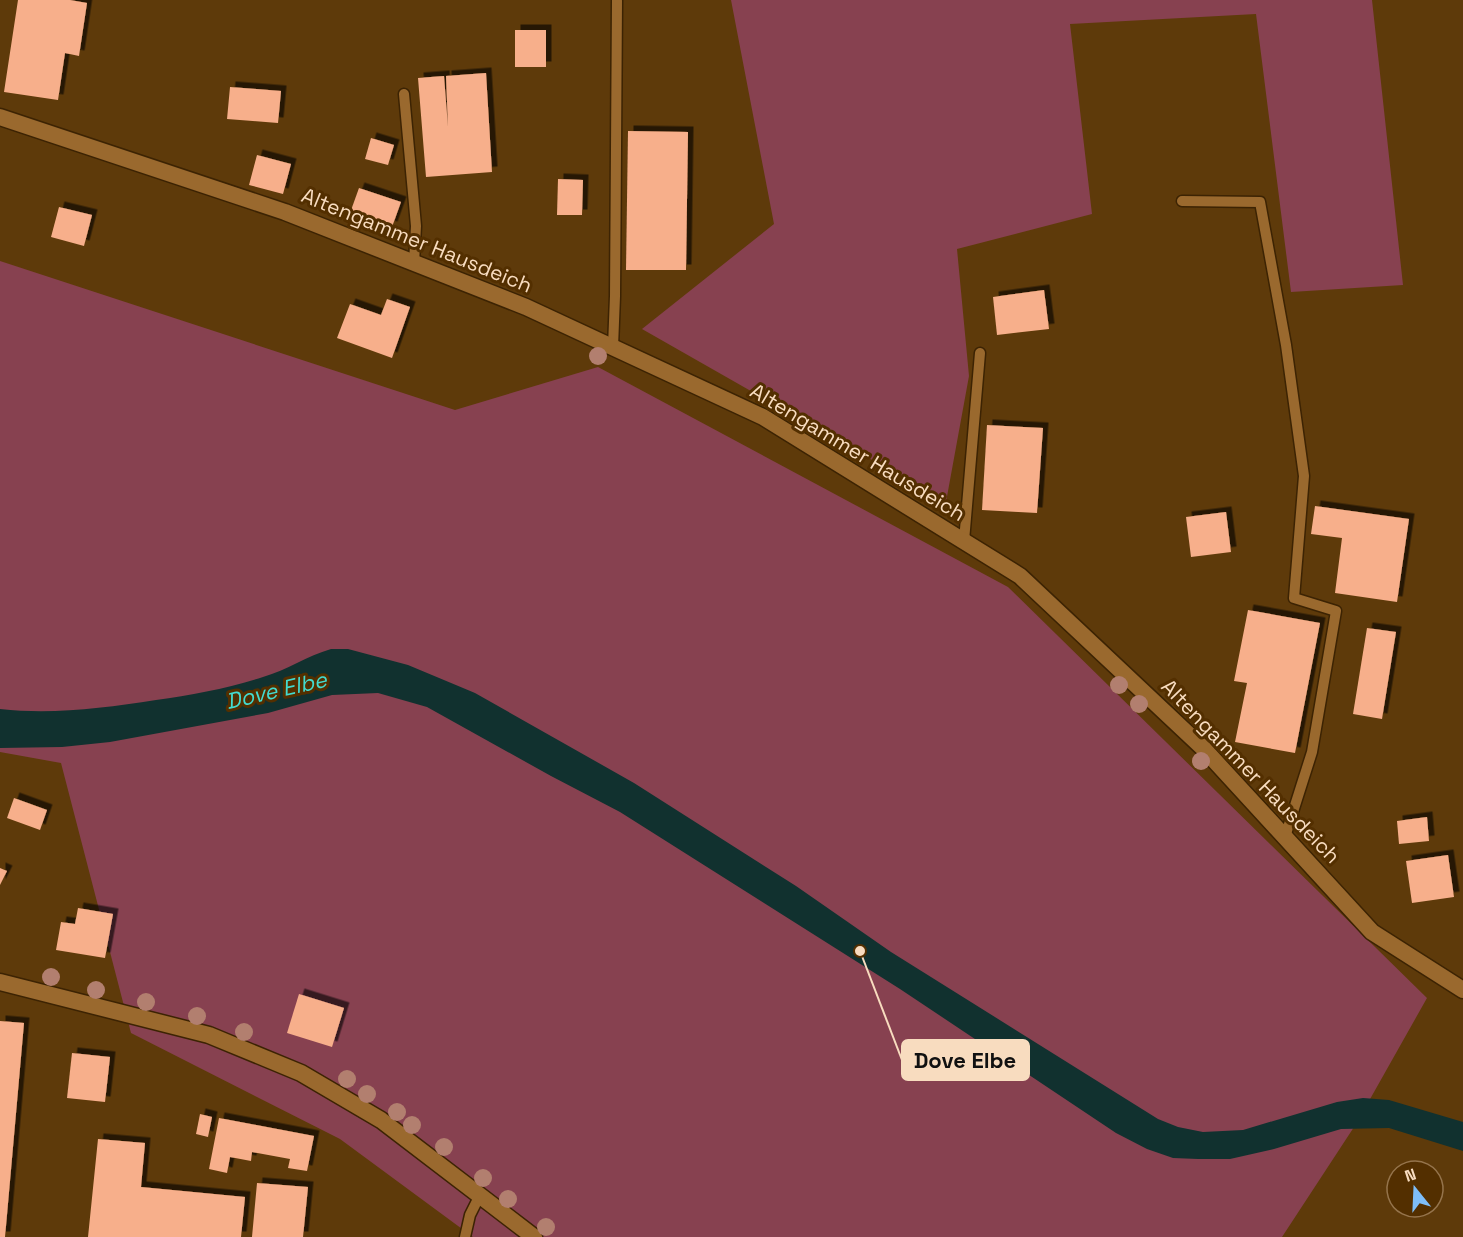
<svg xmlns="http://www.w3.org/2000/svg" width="1463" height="1237" font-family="'Space Grotesk',sans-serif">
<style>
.green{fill:#874150}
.water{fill:#11312f}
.building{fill:#f7af8b;filter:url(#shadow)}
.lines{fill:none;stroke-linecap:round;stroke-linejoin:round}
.service-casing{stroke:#3c2303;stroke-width:13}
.minor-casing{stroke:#3c2303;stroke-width:19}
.tertiary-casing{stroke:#3c2303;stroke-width:19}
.service{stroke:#9a692e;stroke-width:10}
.minor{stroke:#9a692e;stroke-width:16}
.tertiary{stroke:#9a692e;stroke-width:16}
.tree{fill:#b27f6f}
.labels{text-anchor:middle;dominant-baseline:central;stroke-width:6;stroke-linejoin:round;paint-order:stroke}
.street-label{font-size:21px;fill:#f8dcbf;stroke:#532f00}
.water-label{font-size:22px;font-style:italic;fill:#42dbd0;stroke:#532f00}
.leader{fill:none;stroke:#f8dcbf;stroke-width:2}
.callout-dot{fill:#f8dcbf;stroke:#532f00;stroke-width:2}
.callout{fill:#f8dcbf;stroke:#f8dcbf;stroke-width:2}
.callout-label{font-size:22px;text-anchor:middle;font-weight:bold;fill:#111}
</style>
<defs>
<filter id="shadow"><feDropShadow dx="5.5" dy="-5.5" stdDeviation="0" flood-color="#0009"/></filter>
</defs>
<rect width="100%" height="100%" fill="#5e3a0a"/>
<g class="green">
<path d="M731,0H1372L1403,285L1291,292L1256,14L1070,24L1092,214L957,249L969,376L946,502L642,329L774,224Z"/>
<path d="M0,261L455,410L598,367L1008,587L1427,998L1356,1124L1282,1237H473L340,1139L131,1033L61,763L0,752Z"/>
</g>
<path class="water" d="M331,649H348L408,665L475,693L634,783L796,886L891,952L1158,1119L1178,1127L1203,1132L1243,1130L1337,1102L1363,1098L1389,1100L1463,1122V1151L1389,1128L1341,1129L1274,1149L1230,1159H1198L1173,1158L1147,1149L1116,1133L900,989L620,812L551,776L427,707L378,693L332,695L268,713L110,742L62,747L0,748V709C52,715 104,708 156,700C192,695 229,688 263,677C287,670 307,656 331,649Z"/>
<g class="building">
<path d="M18,0H70L87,3L79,56L65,53L58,100L4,92Z"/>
<rect x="515" y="30" width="31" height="37"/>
<path d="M486,73L492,172L426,177L418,78L444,76L448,127L446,76Z"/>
<path d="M230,87L281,91L278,123L227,119Z"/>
<path d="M628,131L688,132L686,270H626Z"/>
<path d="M371,138L394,145L388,165L365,159Z"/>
<path d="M257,155L291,164L283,194L249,185Z"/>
<path d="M558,179L583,180L582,215H557Z"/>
<path d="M359,188L401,202L392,227L350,213Z"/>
<path d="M59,207L92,215L84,246L51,237Z"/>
<path d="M1044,290L1049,329L997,335L993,297Z"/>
<path d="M387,299L410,307L392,358L337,338L350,304L381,315Z"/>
<path d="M987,425L1043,428L1037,513L982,510Z"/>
<path d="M1315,506L1409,519L1397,602L1335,593L1342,538L1311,534Z"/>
<path d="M1226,512L1231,552L1191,557L1186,517Z"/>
<path d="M1248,610L1320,623L1295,753L1235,742L1247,683L1234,681Z"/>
<path d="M1367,628L1396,632L1382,719L1353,714Z"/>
<path d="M14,798L47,810L40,830L7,818Z"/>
<path d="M1427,817L1429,841L1399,844L1397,821Z"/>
<path d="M1448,855L1454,897L1412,903L1406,861Z"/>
<path d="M0,868L7,871L0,885Z"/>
<path d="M78,908L113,914L105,958L56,950L61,922L75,924Z"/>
<path d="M299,994L344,1008L332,1047L287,1033Z"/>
<path d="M0,1021L24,1023L5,1237H0Z"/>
<path d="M72,1053L110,1057L105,1102L67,1098Z"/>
<path d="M200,1114L212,1117L208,1137L196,1134Z"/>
<path d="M219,1118L314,1136L307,1171L288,1168L290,1159L252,1152L251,1161L230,1157L227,1173L209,1169Z"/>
<path d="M98,1139L145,1143L141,1187L245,1197L241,1237H88Z"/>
<path d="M257,1183L308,1187L303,1237H252Z"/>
</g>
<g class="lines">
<defs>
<g id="service">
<path d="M404,94L416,226L414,263"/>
<path d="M1182,201L1260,202L1286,345L1304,476L1294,598L1336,611L1312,752L1285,837"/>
<path d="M613,347L615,296L617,1"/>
<path d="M964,541L980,353"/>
<path d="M465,1237L470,1215L480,1195"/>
</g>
<path id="minor" d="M0,117L285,212L526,307L763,417L1020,576L1203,748L1372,932L1463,990"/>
<path id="tertiary" d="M0,982L209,1035L301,1073L381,1120L534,1237"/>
</defs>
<use href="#service" class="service-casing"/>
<use href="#minor" class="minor-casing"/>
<use href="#tertiary" class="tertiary-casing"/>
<use href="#service" class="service"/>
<use href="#minor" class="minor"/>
<use href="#tertiary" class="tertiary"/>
</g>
<g class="tree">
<circle cx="598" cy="356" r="9"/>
<circle cx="1119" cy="685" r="9"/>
<circle cx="1139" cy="704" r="9"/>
<circle cx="1201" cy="761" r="9"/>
<circle cx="51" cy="977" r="9"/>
<circle cx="96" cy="990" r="9"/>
<circle cx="146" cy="1002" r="9"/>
<circle cx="197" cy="1016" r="9"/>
<circle cx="244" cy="1032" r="9"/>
<circle cx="347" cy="1079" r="9"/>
<circle cx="367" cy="1094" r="9"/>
<circle cx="397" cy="1112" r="9"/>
<circle cx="412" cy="1125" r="9"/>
<circle cx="444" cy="1147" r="9"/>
<circle cx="483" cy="1178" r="9"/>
<circle cx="508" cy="1199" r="9"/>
<circle cx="546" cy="1227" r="9"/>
</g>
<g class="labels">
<g class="street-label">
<text transform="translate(417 240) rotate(22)">Altengammer Hausdeich</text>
<text transform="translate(858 452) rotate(31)">Altengammer Hausdeich</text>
<text transform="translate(1251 771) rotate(46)">Altengammer Hausdeich</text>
</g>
<g class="water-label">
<text transform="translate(276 690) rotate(-13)">Dove Elbe</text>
</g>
</g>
<path class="leader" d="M860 951L902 1060"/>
<circle class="callout-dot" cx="860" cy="951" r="6"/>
<rect class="callout" x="902" y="1040" width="127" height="40" rx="6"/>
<g class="callout-label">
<text x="965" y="1068">Dove Elbe</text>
</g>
<g transform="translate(1415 1189) rotate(342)"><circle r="28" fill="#532f00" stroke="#95744c" stroke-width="1.5"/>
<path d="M0-4.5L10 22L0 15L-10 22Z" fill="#7ebef9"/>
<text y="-9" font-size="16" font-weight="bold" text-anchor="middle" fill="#f8dcbf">N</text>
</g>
</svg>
